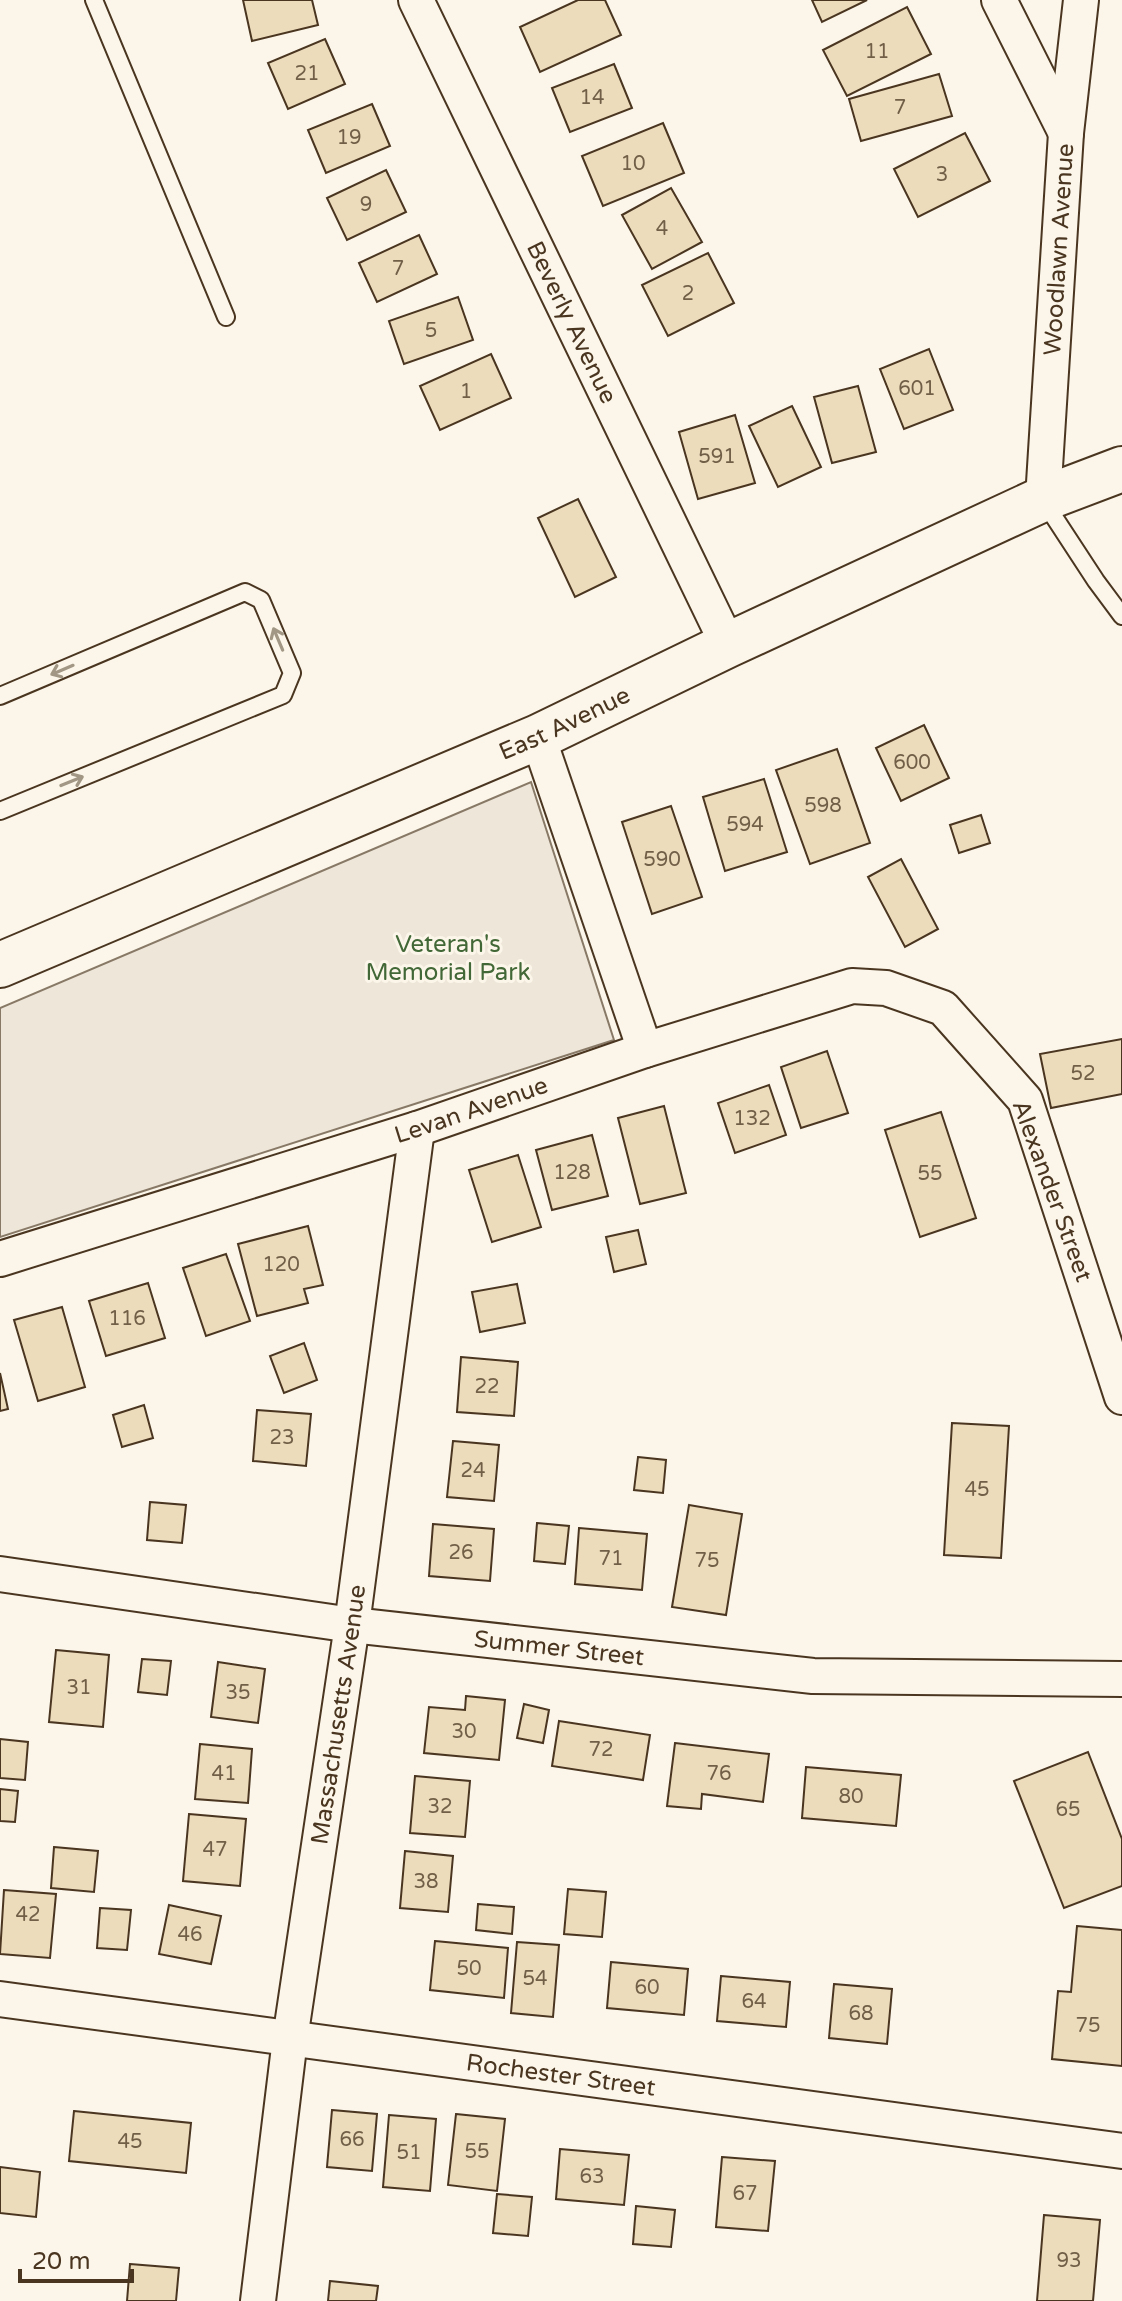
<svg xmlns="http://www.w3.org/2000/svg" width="1122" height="2301" font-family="'Varela Round',sans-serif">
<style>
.green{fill:#ede6d9;stroke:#887966;stroke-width:2}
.building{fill:#ecdcbc;stroke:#4a3520;stroke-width:2}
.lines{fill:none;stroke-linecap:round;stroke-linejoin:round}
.lane-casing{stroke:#4a3520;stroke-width:20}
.street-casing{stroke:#4a3520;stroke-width:38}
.highway-casing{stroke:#4a3520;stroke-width:48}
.lane{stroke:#fbf6e9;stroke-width:16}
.street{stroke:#fbf6e9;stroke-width:34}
.highway{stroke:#fbf6e9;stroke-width:44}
.oneway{stroke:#a29684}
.labels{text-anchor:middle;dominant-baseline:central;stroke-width:6;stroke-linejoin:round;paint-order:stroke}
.number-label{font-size:20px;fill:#725f47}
.street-label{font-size:24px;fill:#4a3520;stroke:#fbf6e9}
.park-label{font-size:24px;fill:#436837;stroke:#fbf6e9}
</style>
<rect width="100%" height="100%" fill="#fbf6e9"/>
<path class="green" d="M531,782L614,1040L0,1237V1008Z"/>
<g class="building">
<path d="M243,0H312L318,25L252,41Z"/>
<path d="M578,0H605L621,35L540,72L520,27Z"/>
<path d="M812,0H867L822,22Z"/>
<path d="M907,7L931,54L847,96L823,50Z"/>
<path d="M325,39L345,84L288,109L268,63Z"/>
<path d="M614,64L632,108L570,132L552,88Z"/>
<path d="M939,74L952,116L861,141L849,99Z"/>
<path d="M372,104L390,146L326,173L308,130Z"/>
<path d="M663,123L684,173L603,206L582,156Z"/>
<path d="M965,133L990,181L918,217L894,169Z"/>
<path d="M386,170L406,212L347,240L327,198Z"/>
<path d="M671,188L702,242L652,269L622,215Z"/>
<path d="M419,235L437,274L377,302L359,263Z"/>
<path d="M708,253L734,303L668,336L642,285Z"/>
<path d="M458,297L473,340L404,364L389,321Z"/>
<path d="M929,349L953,410L904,429L880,369Z"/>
<path d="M491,354L511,398L440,430L420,386Z"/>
<path d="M858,386L876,452L832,463L814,397Z"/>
<path d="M792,406L821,467L778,487L749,426Z"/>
<path d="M735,415L755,483L698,499L679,432Z"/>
<path d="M578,499L616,577L575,597L538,518Z"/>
<path d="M924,725L949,778L901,801L876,748Z"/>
<path d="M837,749L870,843L810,864L776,770Z"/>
<path d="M764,779L787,852L725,871L703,797Z"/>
<path d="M671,806L702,897L652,914L622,822Z"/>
<path d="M981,815L990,843L959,853L950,825Z"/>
<path d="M901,859L938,929L905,947L868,877Z"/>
<path d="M1122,1039V1094L1051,1108L1040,1054Z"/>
<path d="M827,1051L848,1113L801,1128L781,1067Z"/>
<path d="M769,1085L786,1135L735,1153L718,1103Z"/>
<path d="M664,1106L686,1193L640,1204L618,1118Z"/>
<path d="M941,1112L976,1218L920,1237L885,1130Z"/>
<path d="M592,1135L608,1196L552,1210L536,1150Z"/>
<path d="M518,1155L541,1227L492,1242L469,1170Z"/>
<path d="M308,1226L323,1285L304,1289L308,1303L257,1316L238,1244Z"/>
<path d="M638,1230L646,1264L614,1272L606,1237Z"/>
<path d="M226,1254L250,1321L206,1336L183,1268Z"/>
<path d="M148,1283L165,1338L106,1356L89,1301Z"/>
<path d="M517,1284L525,1323L480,1332L472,1292Z"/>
<path d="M62,1307L85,1387L38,1401L14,1320Z"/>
<path d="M304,1343L317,1380L284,1393L270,1356Z"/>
<path d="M461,1357L518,1362L514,1416L457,1412Z"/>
<path d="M0,1373L8,1409L0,1411Z"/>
<path d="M144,1405L153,1438L122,1447L113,1415Z"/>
<path d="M257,1410L311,1414L306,1466L253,1461Z"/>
<path d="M952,1423L1009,1426L1001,1558L944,1555Z"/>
<path d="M453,1441L499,1445L494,1501L447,1497Z"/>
<path d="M638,1457L666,1460L663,1493L634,1490Z"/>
<path d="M150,1502L186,1505L182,1543L147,1540Z"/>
<path d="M689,1505L742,1514L726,1615L672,1607Z"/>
<path d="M537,1523L569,1526L565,1564L534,1561Z"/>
<path d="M433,1524L494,1529L490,1581L429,1576Z"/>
<path d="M579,1528L647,1534L642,1590L575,1584Z"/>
<path d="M56,1650L109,1655L103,1727L49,1722Z"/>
<path d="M142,1659L171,1661L167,1695L138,1692Z"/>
<path d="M218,1662L265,1669L258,1723L211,1717Z"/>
<path d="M466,1696L505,1700L499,1760L424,1753L429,1707L465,1710Z"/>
<path d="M524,1704L549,1710L543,1743L517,1738Z"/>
<path d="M559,1721L650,1735L643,1780L552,1766Z"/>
<path d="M0,1739L28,1742L25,1780L0,1778Z"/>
<path d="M675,1743L769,1754L763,1802L702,1794L701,1809L667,1806Z"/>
<path d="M200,1744L252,1749L248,1803L195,1799Z"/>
<path d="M1088,1752L1122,1839V1886L1064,1908L1014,1781Z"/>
<path d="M806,1767L901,1775L896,1826L802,1818Z"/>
<path d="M415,1776L470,1781L465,1837L410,1833Z"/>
<path d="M0,1789L18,1791L15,1822L0,1821Z"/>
<path d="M189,1814L246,1819L240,1886L183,1881Z"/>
<path d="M54,1847L98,1851L94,1892L51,1888Z"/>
<path d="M405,1851L453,1856L448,1912L400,1908Z"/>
<path d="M568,1889L606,1892L602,1937L564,1934Z"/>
<path d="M4,1890L56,1894L50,1958L0,1954Z"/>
<path d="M478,1904L514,1907L512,1934L476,1930Z"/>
<path d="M169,1905L221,1916L211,1964L159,1954Z"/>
<path d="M100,1908L131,1910L127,1950L97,1948Z"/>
<path d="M1077,1926L1122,1930V2066L1052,2059L1058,1991L1071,1992Z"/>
<path d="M435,1941L508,1948L504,1998L430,1990Z"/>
<path d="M517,1942L559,1945L553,2017L511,2013Z"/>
<path d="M611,1962L688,1969L684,2015L607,2008Z"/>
<path d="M721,1976L790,1982L786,2027L717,2021Z"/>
<path d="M834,1984L892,1989L887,2044L829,2038Z"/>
<path d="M332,2110L377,2114L372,2171L327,2167Z"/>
<path d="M74,2111L191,2123L186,2173L69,2161Z"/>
<path d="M456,2114L505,2119L497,2191L448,2185Z"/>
<path d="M389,2115L436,2119L430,2191L383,2187Z"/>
<path d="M560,2149L629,2155L624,2205L556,2199Z"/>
<path d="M722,2157L775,2161L768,2231L716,2227Z"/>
<path d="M0,2167L40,2172L36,2217L0,2213Z"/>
<path d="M497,2194L532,2197L528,2236L493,2233Z"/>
<path d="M636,2206L675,2210L671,2247L633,2244Z"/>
<path d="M1044,2215L1100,2220L1093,2301H1037Z"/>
<path d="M130,2264L179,2268L176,2301H127Z"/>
<path d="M330,2281L378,2286L376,2301H328Z"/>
</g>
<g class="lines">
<defs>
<g id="lane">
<path d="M94,0L226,317"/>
<path d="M1043,500L1096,581L1122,616"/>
<path d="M0,696L245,592L261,600L292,673L283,695L0,811"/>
</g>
<g id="street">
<path id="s1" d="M416,0L728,645"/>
<path d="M999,0L1066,133"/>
<path id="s2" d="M1043,499L1066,133L1081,0"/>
<path d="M538,737L645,1050"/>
<path id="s3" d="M0,1259L417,1129L645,1050L852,986L886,988L943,1008L1025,1100L1122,1397"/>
<path id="s4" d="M0,1574L352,1625L813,1676L1122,1679"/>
<path id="s5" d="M0,1999L1122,2151"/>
<path id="s6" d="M258,2301L290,2039L352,1625L417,1129"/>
</g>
<g id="highway">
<path id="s7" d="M0,965L538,737L728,645L1043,499L1122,469"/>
</g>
</defs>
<use href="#lane" class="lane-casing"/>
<use href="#street" class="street-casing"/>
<use href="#highway" class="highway-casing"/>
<use href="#lane" class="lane"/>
<use href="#street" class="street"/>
<use href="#highway" class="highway"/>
</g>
<defs><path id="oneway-shaft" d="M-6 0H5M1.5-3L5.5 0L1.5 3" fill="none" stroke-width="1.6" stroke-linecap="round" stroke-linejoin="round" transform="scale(2)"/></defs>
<g class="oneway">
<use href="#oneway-shaft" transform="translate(278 639) rotate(-113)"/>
<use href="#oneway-shaft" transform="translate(62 670) rotate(157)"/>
<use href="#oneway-shaft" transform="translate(72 781) rotate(-22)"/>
</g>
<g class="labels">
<g class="number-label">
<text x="877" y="52">11</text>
<text x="307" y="74">21</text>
<text x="592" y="98">14</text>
<text x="900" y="108">7</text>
<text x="349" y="138">19</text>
<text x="633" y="164">10</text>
<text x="942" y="175">3</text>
<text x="366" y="205">9</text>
<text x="662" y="229">4</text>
<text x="398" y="269">7</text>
<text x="688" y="294">2</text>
<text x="431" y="331">5</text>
<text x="917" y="389">601</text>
<text x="466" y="392">1</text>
<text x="717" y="457">591</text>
<text x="912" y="763">600</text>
<text x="823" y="806">598</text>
<text x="745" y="825">594</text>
<text x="662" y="860">590</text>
<text x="1083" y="1074">52</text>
<text x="752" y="1119">132</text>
<text x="572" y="1173">128</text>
<text x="930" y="1174">55</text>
<text x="281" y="1265">120</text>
<text x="127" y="1319">116</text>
<text x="487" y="1387">22</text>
<text x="282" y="1438">23</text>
<text x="473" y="1471">24</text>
<text x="977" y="1490">45</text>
<text x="461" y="1553">26</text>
<text x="611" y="1559">71</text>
<text x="707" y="1561">75</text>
<text x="79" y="1688">31</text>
<text x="238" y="1693">35</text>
<text x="464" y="1732">30</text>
<text x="601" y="1750">72</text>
<text x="224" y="1774">41</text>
<text x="719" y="1774">76</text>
<text x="851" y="1797">80</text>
<text x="440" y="1807">32</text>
<text x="1068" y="1810">65</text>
<text x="215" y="1850">47</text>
<text x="426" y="1882">38</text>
<text x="28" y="1915">42</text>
<text x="190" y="1935">46</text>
<text x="469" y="1969">50</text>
<text x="535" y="1979">54</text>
<text x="647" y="1988">60</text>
<text x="754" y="2002">64</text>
<text x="861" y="2014">68</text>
<text x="1088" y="2026">75</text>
<text x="352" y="2140">66</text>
<text x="130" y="2142">45</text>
<text x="477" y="2152">55</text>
<text x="409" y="2153">51</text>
<text x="592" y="2177">63</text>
<text x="745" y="2194">67</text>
<text x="1069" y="2261">93</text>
</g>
<g class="street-label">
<text stroke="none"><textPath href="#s2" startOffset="250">Woodlawn Avenue</textPath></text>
<text stroke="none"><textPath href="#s1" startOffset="358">Beverly Avenue</textPath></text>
<text stroke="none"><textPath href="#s7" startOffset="614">East Avenue</textPath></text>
<text stroke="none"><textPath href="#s3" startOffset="494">Levan Avenue</textPath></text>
<text transform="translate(1052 1191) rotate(70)">Alexander Street</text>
<text stroke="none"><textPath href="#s4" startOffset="564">Summer Street</textPath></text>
<text stroke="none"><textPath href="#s6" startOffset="592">Massachusetts Avenue</textPath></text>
<text stroke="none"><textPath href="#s5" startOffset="566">Rochester Street</textPath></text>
</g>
<g class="park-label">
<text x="448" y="944">Veteran's<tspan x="448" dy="28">Memorial Park</tspan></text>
</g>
</g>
<path d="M20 2269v12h112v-12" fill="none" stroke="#4a3520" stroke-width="4"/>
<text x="32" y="2269" font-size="24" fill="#4a3520" stroke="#fbf6e9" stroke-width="6" paint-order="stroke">20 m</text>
</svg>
